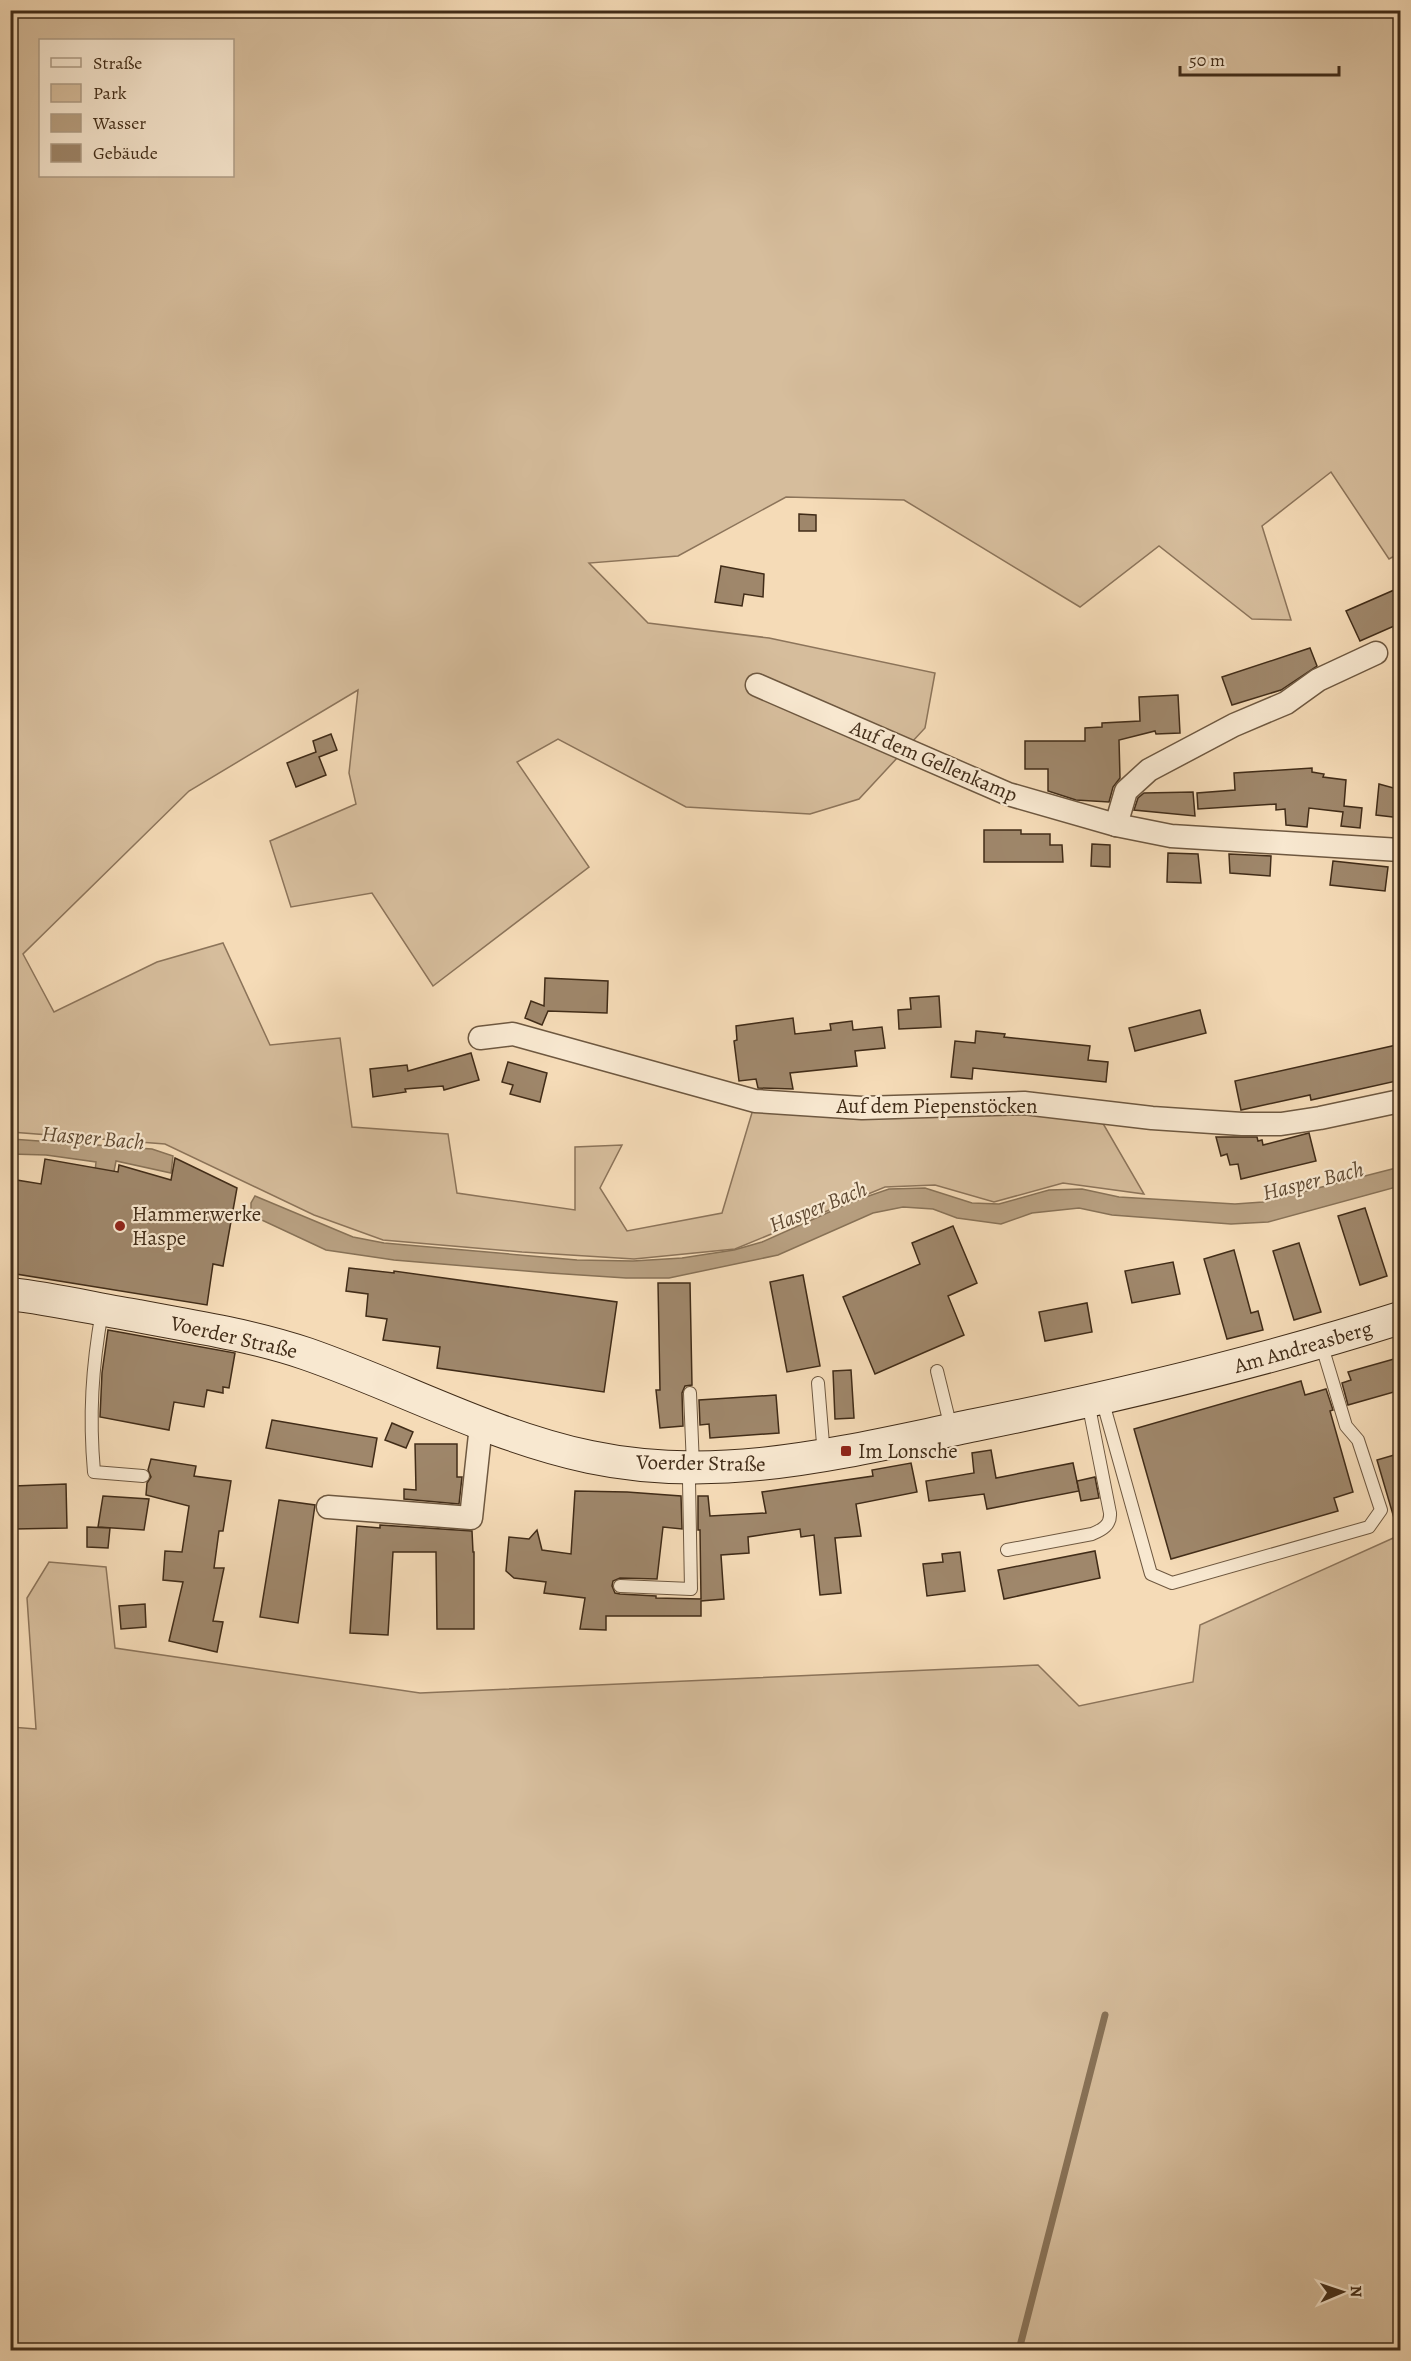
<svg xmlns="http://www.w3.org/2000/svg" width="1411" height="2361" font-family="Alegreya,serif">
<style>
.green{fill:#d6bd9c;stroke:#8c745a;stroke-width:1.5;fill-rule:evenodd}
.water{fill:#b8a081;stroke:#887257;stroke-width:1.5}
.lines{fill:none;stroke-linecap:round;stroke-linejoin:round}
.stream{stroke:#887257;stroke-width:7}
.building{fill:#9f876b;stroke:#412c18;stroke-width:1.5}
.lane-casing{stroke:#6e5840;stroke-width:14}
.street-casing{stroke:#6e5840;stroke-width:25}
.secondary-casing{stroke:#412c18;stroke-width:34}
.lane{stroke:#f8e8d0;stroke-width:12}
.street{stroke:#f8e8d0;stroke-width:22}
.secondary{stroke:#f8e8d0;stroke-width:32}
.poi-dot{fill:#8f2418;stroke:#f8e8d0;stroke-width:2}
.labels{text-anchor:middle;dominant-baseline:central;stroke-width:4.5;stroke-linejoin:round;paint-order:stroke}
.street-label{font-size:21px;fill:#412c18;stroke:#f8e8d0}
.poi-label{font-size:21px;fill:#412c18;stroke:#f8e8d0;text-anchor:start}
.water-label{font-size:22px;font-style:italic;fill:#5f4932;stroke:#f8e8d0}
</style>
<rect width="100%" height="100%" fill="#f5dbb7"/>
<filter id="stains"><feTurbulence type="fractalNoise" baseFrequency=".00333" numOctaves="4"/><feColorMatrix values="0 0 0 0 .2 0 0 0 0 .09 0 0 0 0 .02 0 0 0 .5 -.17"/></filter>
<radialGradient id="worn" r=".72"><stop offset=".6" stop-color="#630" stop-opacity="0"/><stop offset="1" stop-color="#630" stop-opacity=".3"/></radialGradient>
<g class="green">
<path d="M10,11H1400V553L1389,559L1331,472L1262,526L1291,620L1252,619L1159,546L1080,607L904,500L786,497L678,556L589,563L648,623L769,638L935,673L925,728L859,799L810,814L686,807L558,739L517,762L589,867L433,986L372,893L291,907L270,841L356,804L349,773L358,690L189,791L23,954L54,1012L157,962L223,943L270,1045L340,1038L352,1127L448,1134L457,1193L575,1210V1147L622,1145L600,1188L627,1231L722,1213L754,1106L1026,1109L1101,1120L1144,1194L1063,1183L994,1202L935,1185L885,1187L735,1249L634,1259L522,1252L383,1240L314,1215L165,1144L11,1132ZM40,40H232V176H40Z"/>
<path d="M1400,1535V2350H11V1727L36,1729L27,1598L49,1562L106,1567L115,1648L420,1693L1038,1665L1079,1706L1193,1682L1200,1625Z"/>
</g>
<g class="water">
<path d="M11,1139L152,1149L173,1156L171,1173L116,1161L112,1182L94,1181L96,1162L46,1155L11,1154Z"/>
<path d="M1400,1167V1186L1268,1222L1231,1224L1112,1215L1079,1208L1032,1213L1001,1224L957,1218L933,1209L903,1207L873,1213L778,1255L669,1278H626L550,1273L394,1260L326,1250L251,1215V1203L255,1196L353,1237L384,1243L577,1260L633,1261L682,1258L734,1250L762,1242L854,1201L889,1189L925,1188L972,1203L999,1204L1049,1190L1082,1189L1119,1197L1235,1204L1263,1202Z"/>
</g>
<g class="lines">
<path class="stream" d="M1019,2350L1105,2015"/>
</g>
<g class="building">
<path d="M799,514L816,515V531H799Z"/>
<path d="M721,566L764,574L763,597L744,594L742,606L715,602Z"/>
<path d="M1401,587V623L1360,641L1346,611Z"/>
<path d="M1310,648L1317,666L1281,690L1232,705L1222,677Z"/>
<path d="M1178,695L1180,733L1156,734L1155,731L1119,740L1120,778L1113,787L1109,802L1076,800L1048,791V769H1025V741H1085V728L1102,727V723L1140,721L1139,697Z"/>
<path d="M331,734L337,750L319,757L326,775L296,787L287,763L316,752L313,741Z"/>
<path d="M1312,768V772L1324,774L1323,777L1346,780L1344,806L1362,808L1360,828L1341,826L1343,812L1309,808L1307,827L1286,825L1285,809L1276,810V804L1198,809L1197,793L1235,790L1234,773Z"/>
<path d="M1379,784L1401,790V818L1376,815Z"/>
<path d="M1193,792L1195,816L1134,810L1138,798L1144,793Z"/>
<path d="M984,830H1021V834H1050V845H1062L1063,862H984Z"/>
<path d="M1092,844L1110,845V867L1091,866Z"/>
<path d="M1168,853L1198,854L1201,883L1167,882Z"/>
<path d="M1229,854L1271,856L1270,876L1230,873Z"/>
<path d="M1333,861L1388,867L1385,891L1330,885Z"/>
<path d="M545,978L608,981L607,1013L548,1011L542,1025L525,1018L531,1001L544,1006Z"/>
<path d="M939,996L941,1027L899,1029L898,1010L911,1009L910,998Z"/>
<path d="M1200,1010L1206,1033L1135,1051L1129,1028Z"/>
<path d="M793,1018L795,1034L831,1030L830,1024L852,1021L853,1030L882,1027L885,1048L855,1051L857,1066L790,1073L793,1089L758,1088L756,1079L739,1081L734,1041L737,1040L736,1026Z"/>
<path d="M976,1031L1005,1034L1004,1037L1090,1046L1088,1060L1108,1062L1106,1082L973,1068L972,1079L951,1077L955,1041L975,1043Z"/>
<path d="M1401,1044V1080L1311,1100L1310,1095L1241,1110L1235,1081Z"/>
<path d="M471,1053L479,1080L444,1090L443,1086L405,1089L406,1092L373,1097L370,1069L407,1065L408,1071Z"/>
<path d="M508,1062L547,1073L540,1102L510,1094L513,1085L502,1082Z"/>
<path d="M1309,1133L1316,1161L1241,1179L1238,1164L1230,1165L1227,1154L1221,1156L1216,1137H1257L1258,1141L1262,1140L1263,1145Z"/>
<path d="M175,1158L237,1188L223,1266L213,1264L207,1305L10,1273V1179L41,1184L45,1159L118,1172L119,1165L171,1180Z"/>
<path d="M1365,1208L1387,1276L1360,1285L1338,1216Z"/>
<path d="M953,1226L977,1283L948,1296L964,1335L875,1374L843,1297L920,1264L912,1243Z"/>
<path d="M1299,1243L1321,1312L1294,1320L1273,1251Z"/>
<path d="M1234,1250L1251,1313L1258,1311L1263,1330L1227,1339L1204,1259Z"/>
<path d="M1173,1262L1180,1294L1132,1303L1125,1271Z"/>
<path d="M349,1268L394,1273V1271L617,1302L604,1392L437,1368L440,1347L383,1340L387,1319L366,1316L368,1294L346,1291Z"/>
<path d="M803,1275L820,1366L787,1372L770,1282Z"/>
<path d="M658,1283H690L692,1385L685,1386L682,1393L683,1426L660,1428L656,1390H660Z"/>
<path d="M1087,1303L1092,1332L1045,1341L1039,1312Z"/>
<path d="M108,1330L235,1353L229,1388L223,1387V1393L207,1390L204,1407L174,1402L169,1430L100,1417L102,1373Z"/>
<path d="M1401,1357V1390L1348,1405L1342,1383L1351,1380L1348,1372Z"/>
<path d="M851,1370L854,1418L835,1419L833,1371Z"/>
<path d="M1301,1381L1305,1395L1326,1389L1333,1410L1330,1411L1353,1492L1334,1498L1338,1511L1171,1559L1134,1429Z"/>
<path d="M776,1395L779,1433L710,1438L709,1424L700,1425L699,1400Z"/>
<path d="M272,1420L377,1438L372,1467L266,1448Z"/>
<path d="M392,1423L413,1432L406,1448L385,1440Z"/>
<path d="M415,1444H457V1477H462L459,1504L404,1499V1489L416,1490Z"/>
<path d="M991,1450L996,1478L1073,1463L1079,1491L987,1509L984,1494L929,1501L926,1481L974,1473L972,1453Z"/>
<path d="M1401,1453V1524L1396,1525L1377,1460Z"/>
<path d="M151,1459L196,1466L194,1476L231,1481L223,1531H219L214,1568H224L213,1621L223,1622L217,1652L169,1641L183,1582L163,1580L165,1551L182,1552L189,1506L146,1495L147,1483L151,1477L148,1470Z"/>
<path d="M911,1463L917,1492L856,1504L861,1536L835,1538L841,1593L820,1595L814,1535L801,1537L800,1529L748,1537L749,1553L721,1555L724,1599L701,1601V1616H606V1630L580,1629L585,1598L544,1593L546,1582L514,1578L506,1571L509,1537L529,1539L537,1530L542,1550L571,1554L575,1491L627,1492L681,1496L682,1529L663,1527L657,1579L620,1578L613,1581L612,1586L615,1593L620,1594L656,1596V1598L701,1599L700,1530H698V1496H708L710,1516L766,1513L762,1492L873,1476L872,1470Z"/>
<path d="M1095,1477L1099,1498L1081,1501L1077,1481Z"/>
<path d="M66,1484L67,1528L15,1529V1513L10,1514V1497H15L14,1486Z"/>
<path d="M103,1496L149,1499L144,1530L98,1527Z"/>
<path d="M279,1500L315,1505L298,1623L260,1617Z"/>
<path d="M380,1525L472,1531L473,1552H474V1629H437L436,1552H393L388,1635L350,1633L357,1526L380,1528Z"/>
<path d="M87,1527L110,1528L108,1548L87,1547Z"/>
<path d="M1095,1551L1100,1578L1004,1599L998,1570Z"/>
<path d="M960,1552L965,1591L927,1596L923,1564L943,1562L942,1554Z"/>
<path d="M145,1604L146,1627L121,1629L119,1606Z"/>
</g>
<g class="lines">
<defs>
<g id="lane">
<path d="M102,1311C92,1368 89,1415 94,1472L143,1476"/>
<path d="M937,1371L951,1428"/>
<path d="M818,1383L824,1456"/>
<path d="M690,1393L693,1466"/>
<path d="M1102,1399L1151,1574L1172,1583L1369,1527L1381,1510L1358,1440L1346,1426L1321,1343"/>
<path d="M1007,1550L1092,1534C1102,1530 1111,1525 1110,1513L1088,1402"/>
<path d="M620,1586L691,1589L689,1481L685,1468"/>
</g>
<g id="street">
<path d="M757,685L1008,794L1116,825L1171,836L1400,850"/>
<path d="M1116,825L1126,791L1149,770L1234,725L1286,703L1318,680L1376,653"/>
<path d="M480,1038L513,1034L755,1101L862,1108L1024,1103L1152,1118L1242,1124H1281L1320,1118L1400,1101"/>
<path d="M328,1507L471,1518L481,1425"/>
</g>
<path id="secondary" d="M10,1294C53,1299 96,1309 138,1316C195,1327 251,1335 307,1354C402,1387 491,1436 590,1457C722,1485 847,1451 975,1425C1119,1396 1261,1362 1400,1318"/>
</defs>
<use href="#lane" class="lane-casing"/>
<use href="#street" class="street-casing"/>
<use href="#secondary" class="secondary-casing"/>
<use href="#lane" class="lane"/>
<use href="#street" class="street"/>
<use href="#secondary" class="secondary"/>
</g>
<g class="poi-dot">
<circle cx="120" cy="1226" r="6"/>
<rect x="840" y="1445" width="12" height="12" rx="3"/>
</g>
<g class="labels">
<g class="street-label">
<text transform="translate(934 761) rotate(23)">Auf dem Gellenkamp</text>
<text x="937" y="1106">Auf dem Piepenstöcken</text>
<text transform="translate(234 1337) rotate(13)">Voerder Straße</text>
<text transform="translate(1303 1347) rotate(-16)">Am Andreasberg</text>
<text transform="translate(701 1463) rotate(1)">Voerder Straße</text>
</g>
<g class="poi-label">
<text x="132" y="1214">Hammerwerke<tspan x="132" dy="24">Haspe</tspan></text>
<text x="858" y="1451">Im Lonsche</text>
</g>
<g class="water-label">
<text transform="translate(93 1138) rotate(5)">Hasper Bach</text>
<text transform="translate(1313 1181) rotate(-14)">Hasper Bach</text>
<text transform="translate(818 1207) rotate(-22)">Hasper Bach</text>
</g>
</g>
<rect width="1411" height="2361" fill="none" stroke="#f5dbb7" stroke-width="36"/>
<rect x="12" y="12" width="1387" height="2337" fill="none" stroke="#412c18" stroke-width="3"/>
<rect x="18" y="18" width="1375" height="2325" fill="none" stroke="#412c18" stroke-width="1.5"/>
<rect x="39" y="39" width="195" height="138" fill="#f8e8d0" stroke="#af9d86" stroke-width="1.5"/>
<rect x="51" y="58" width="30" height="9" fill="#f8e8d0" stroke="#af9d86" stroke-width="1.5"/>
<text x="93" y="69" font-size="18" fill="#412c18">Straße</text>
<rect x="51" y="84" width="30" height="18" fill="#d6bd9c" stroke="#af9d86" stroke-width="1.5"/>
<text x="93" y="99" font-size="18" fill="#412c18">Park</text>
<rect x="51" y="114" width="30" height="18" fill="#b8a081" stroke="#af9d86" stroke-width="1.5"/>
<text x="93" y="129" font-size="18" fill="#412c18">Wasser</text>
<rect x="51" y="144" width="30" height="18" fill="#9f876b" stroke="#af9d86" stroke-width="1.5"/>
<text x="93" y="159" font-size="18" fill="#412c18">Gebäude</text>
<g transform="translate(1342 2292) rotate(88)" stroke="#f8e8d0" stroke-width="4.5" paint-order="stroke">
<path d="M0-4.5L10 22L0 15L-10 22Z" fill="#412c18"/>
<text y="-9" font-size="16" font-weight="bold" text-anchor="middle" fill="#412c18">N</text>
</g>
<path d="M1180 66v9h159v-9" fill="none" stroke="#412c18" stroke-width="3"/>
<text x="1189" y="66" font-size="18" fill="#412c18" stroke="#f8e8d0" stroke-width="4.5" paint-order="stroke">50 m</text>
<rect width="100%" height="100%" filter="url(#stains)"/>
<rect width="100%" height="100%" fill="url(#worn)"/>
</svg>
